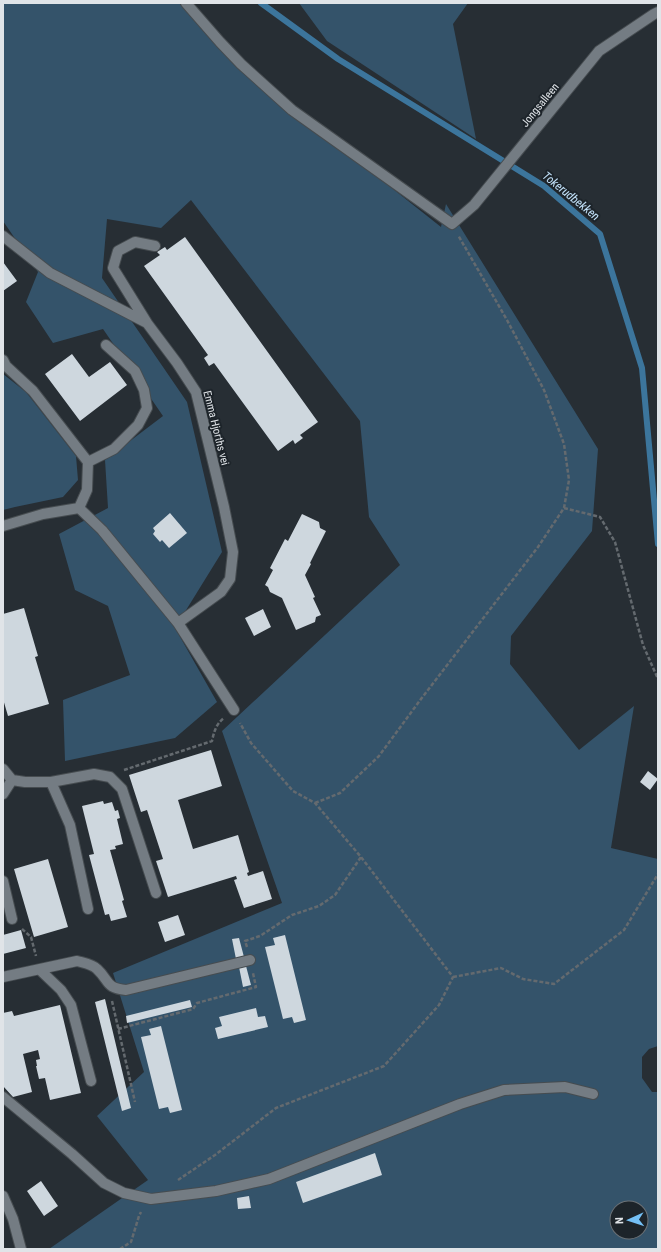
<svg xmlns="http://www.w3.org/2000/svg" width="661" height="1252" font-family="'Roboto Condensed',sans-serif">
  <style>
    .green { fill: #34536a; fill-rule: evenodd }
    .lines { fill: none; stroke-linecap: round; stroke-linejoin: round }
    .stream { stroke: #3c759c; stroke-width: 6 }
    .building { fill: #ced7de }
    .minor-casing { stroke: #464c50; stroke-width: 12 }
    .path { stroke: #646a6f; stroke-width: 2.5; stroke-dasharray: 4 2; stroke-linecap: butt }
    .minor { stroke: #747c83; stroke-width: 10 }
    .labels { text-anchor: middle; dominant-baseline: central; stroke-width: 4; stroke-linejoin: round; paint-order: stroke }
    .street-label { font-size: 11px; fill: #e0e4e8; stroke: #1d242a }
    .water-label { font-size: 12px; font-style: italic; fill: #c2e1f9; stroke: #1d242a }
  </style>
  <rect width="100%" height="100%" fill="#272e34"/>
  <!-- green -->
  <path class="green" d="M3 3H179L233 62 441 227 446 204 598 449 592 531 511 636 510 664 579 750 634 706 611 848 658 859V1046L649 1049 642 1057V1078L652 1092H658V1249H49L148 1180 97 1116 144 1072 113 973 282 903 222 731 400 565 369 517 360 421 191 200 161 228 107 219 102 278 187 402 222 552 175 628 217 702 175 738 65 761 63 700 130 675 108 606 75 590 59 534 108 508 105 460 163 416 103 329 53 343 26 302 38 272 3 221ZM617 1208H641V1232H617Z
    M299 3H468L453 24 476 139 327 41Z
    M3 374 26 392 76 456 78 480 63 497 15 507 3 510Z"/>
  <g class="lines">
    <!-- stream -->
    <path class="stream" d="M261 3 338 59 544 186 600 234 642 368 658 544"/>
  </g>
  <!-- building -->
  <path class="building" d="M185 237 318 422 300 435 303 438 295 444 293 440 278 451 214 363 209 366 204 358 208 355 144 266 160 255 157 252 165 247 167 250Z
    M3 262 17 281 3 291Z
    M72 354 89 377 110 362 127 385 80 421 45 374Z
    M170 513 187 533 169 548 162 540 160 542 153 534 155 531 153 528Z
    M302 514 319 522 320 528 326 531 310 563 311 564 305 575 315 597 313 598 321 615 316 617 315 622 296 630 282 598 270 592 268 587 265 585 273 570 270 568 285 539 288 541Z
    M24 608 38 656 35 657 49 704 8 716 3 699V614Z
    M263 609 271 627 254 636 245 618Z
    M211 750 222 786 178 800 193 849 238 835 249 872 247 873 248 876 263 871 272 899 244 908 234 880 237 879 236 876 168 897 156 861 163 859 147 810 141 812 129 775Z
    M648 771 658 779 650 790 640 782Z
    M103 801 104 804 112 802 115 811 118 810 120 818 117 819 123 844 115 846 116 849 110 850 124 900 122 901 127 917 111 921 109 914 105 915 89 855 94 854 82 806Z
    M48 859 68 927 34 937 14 869Z
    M178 915 185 935 165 942 158 922Z
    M21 930 26 948 3 954V935Z
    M285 935 306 1020 294 1023 292 1017 283 1019 265 947 275 945 273 938Z
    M239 938 244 957 236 959 232 939Z
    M246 966 251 985 243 987 239 967Z
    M105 999 131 1108 122 1111 95 1002Z
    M190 1000 192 1007 127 1023 126 1016Z
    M60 1005 81 1093 50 1100 45 1078 39 1079 36 1066H37L36 1060 40 1059 38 1050 23 1054 32 1092 13 1097 3 1086V1013L12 1011 14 1016Z
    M256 1008 258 1017 265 1016 268 1027 218 1039 215 1028 222 1026 219 1017Z
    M161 1026 182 1110 170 1113 168 1107 159 1109 141 1037 151 1035 149 1029Z
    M375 1153 382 1175 303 1203 296 1182Z
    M41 1181 58 1206 44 1216 27 1191Z
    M249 1196 251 1208 238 1209 237 1198Z"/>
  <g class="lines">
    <!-- minor casing -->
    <g class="minor-casing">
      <path id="minor" d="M186 3 220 42 241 64 292 110 452 224 474 205 599 51 654 14 658 12
        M3 236 50 273 147 323 177 363 196 392 224 507 233 552 230 579 221 592 178 623
        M147 323 113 268 118 251 135 242 155 246
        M3 360 6 366 33 391 88 462 87 490 79 508
        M88 462 114 449 138 425 147 408 144 390 135 371 106 345
        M3 526 43 514 79 508 102 530 178 623 234 710
        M3 769 12 780
        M12 780 25 782H51L94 774 110 777 122 789 156 893
        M51 782 70 825 88 909
        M3 794 12 780
        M3 881 12 919
        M40 970 61 990 71 1005 91 1081
        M3 977 77 961C84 963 92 964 97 969 110 981 105 988 126 990L250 960
        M3 1097 72 1154 104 1183 124 1193 151 1199 216 1191 269 1179 460 1104 504 1090 565 1087 593 1094
        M3 1196 13 1219 21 1249"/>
    </g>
    <!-- path -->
    <path class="path" d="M564 508 600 517 615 542 643 645 658 679
      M124 770 212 741C214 732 216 724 224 718
      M315 803 340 793 379 756 421 699 538 547 564 508 569 480 564 444 544 390 507 320 458 235
      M22 929 31 937 36 956
      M247 947 245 941 260 936 292 915 319 906 335 895 361 857
      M453 977 501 968 523 979 554 984 624 930 658 874
      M112 1001 135 1102
      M118 1029 193 1009 197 1003 256 987 253 973
      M178 1180 215 1155 276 1108 384 1066 439 1005 453 977 361 857 315 803 293 791 251 743 240 723
      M120 1249 131 1242 139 1216 141 1212"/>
    <!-- minor -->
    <use href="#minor" class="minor"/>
  </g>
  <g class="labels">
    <!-- street labels -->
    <g class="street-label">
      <text transform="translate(540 105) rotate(-51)">Jongsalleen</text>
      <text transform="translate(216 428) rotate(76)">Emma Hjorths vei</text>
    </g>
    <!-- water labels -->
    <g class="water-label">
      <text transform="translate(571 196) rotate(39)">Tokerudbekken</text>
    </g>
  </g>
  <!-- border -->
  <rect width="661" height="1252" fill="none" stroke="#e0e4e8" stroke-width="8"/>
  <!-- north arrow -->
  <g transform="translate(629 1220) rotate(267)"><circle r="19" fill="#1d242a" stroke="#6b7176"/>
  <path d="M0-3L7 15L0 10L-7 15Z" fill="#74c0f6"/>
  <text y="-6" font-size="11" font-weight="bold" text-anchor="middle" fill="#e0e4e8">N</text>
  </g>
</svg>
